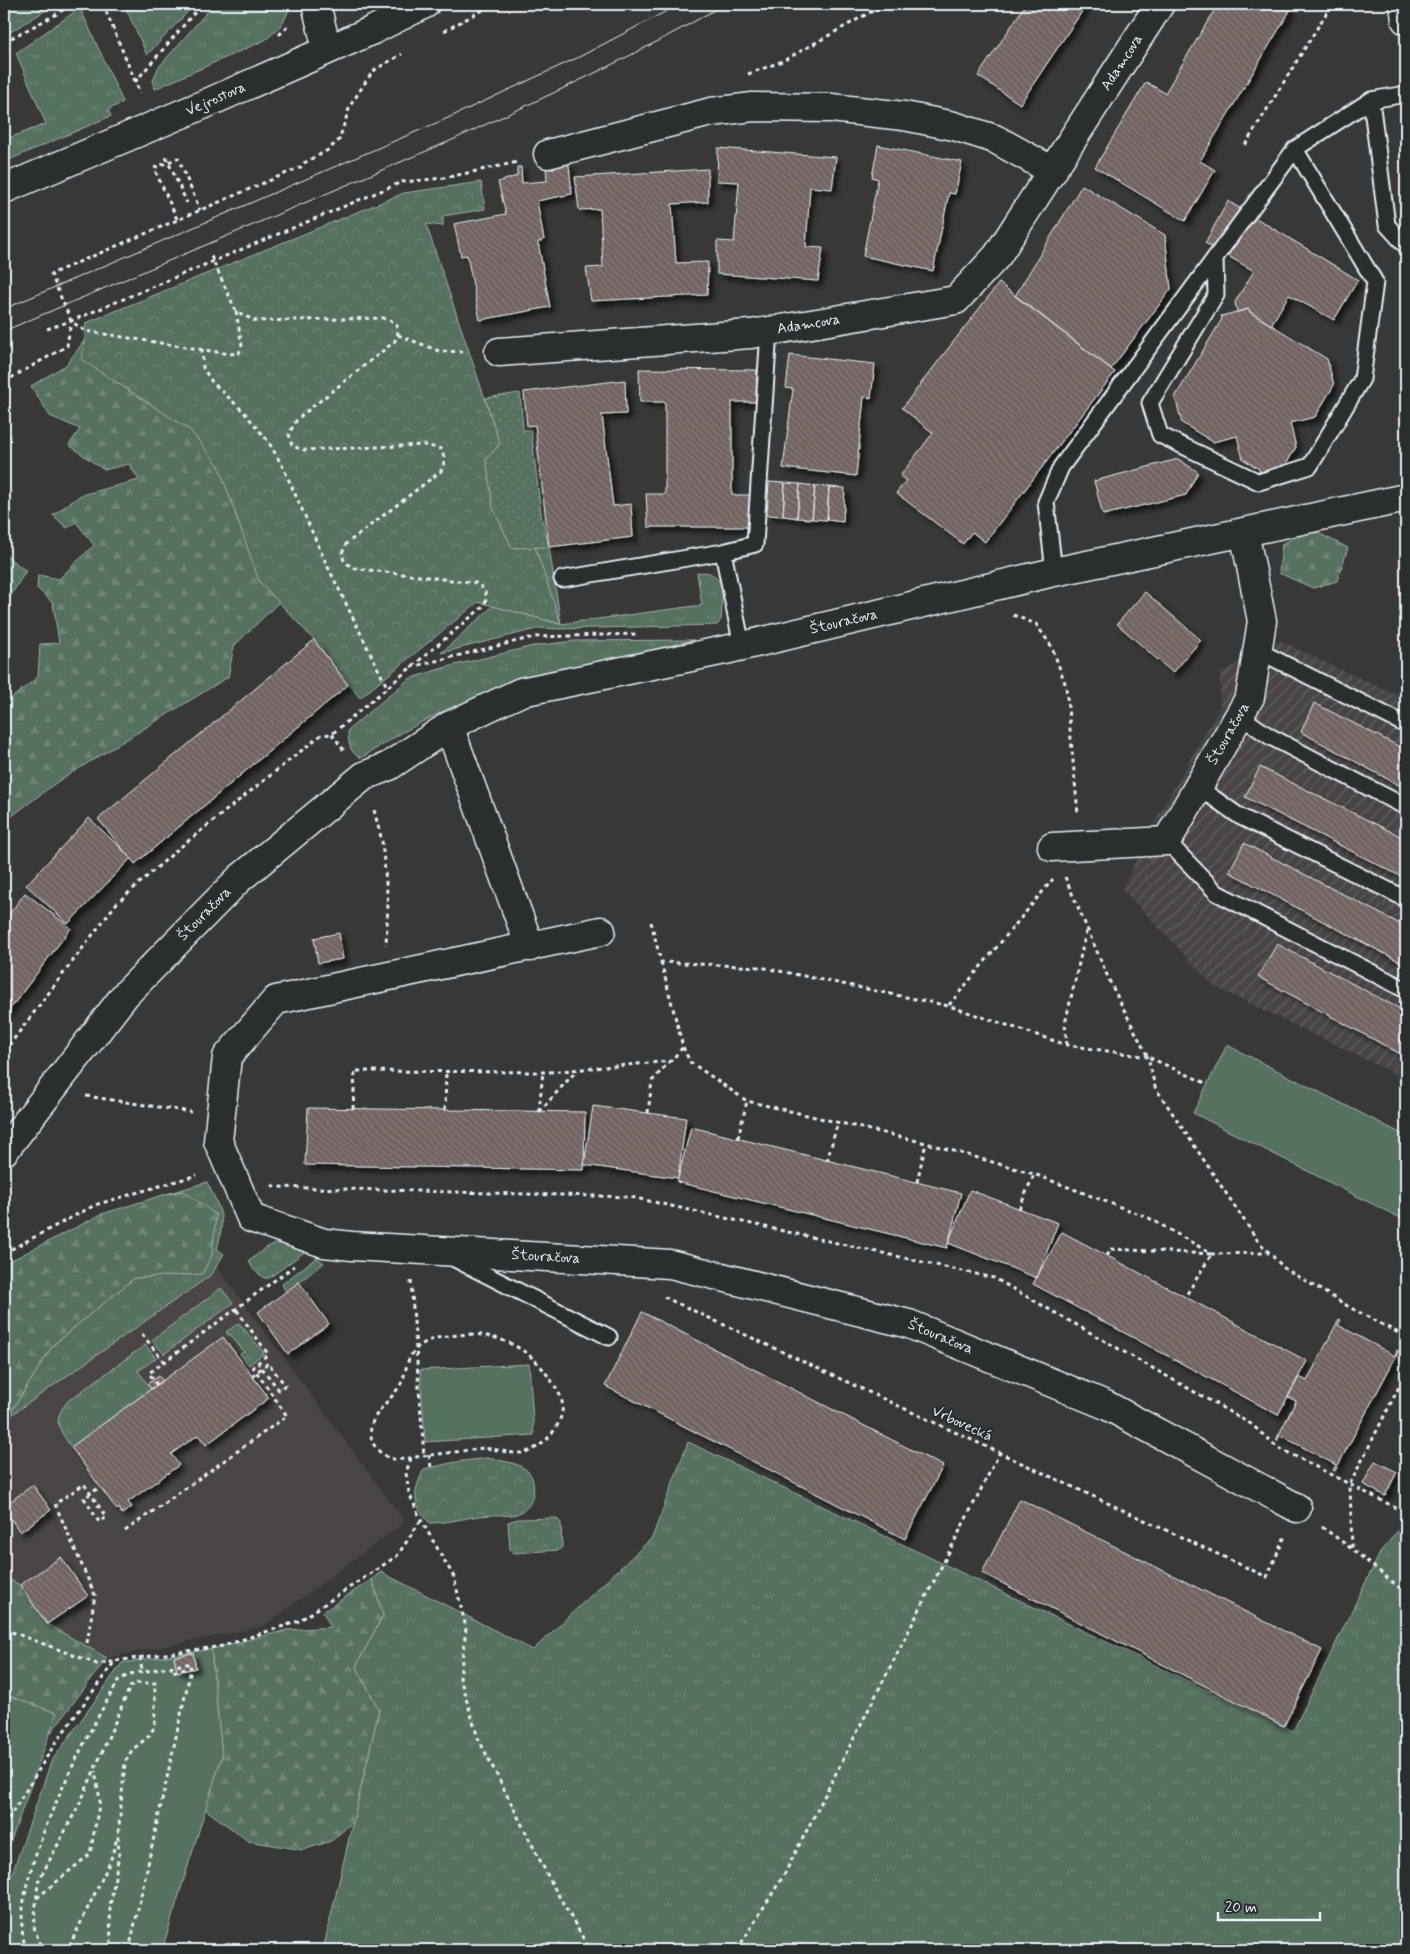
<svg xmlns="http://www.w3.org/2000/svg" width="1410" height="1954" font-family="Mynerve,sans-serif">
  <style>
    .built { fill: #494545 }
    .industrial { fill: url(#industrial-furrows) }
    .grass { fill: url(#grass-tufts); stroke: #9fb1ac }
    .forest { fill: url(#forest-firs); stroke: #9fb1ac }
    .park { fill: url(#park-crowns); stroke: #9fb1ac }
    .garden { fill: url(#garden-dots); stroke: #9fb1ac }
    .pitch { fill: #567160; stroke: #9fb1ac }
    .building { fill: url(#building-back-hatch); stroke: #e8f1f8; filter: url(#shadow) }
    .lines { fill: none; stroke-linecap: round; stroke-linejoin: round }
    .service-casing { stroke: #e8f1f8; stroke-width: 19 }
    .minor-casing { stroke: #e8f1f8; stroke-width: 31 }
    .tertiary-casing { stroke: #e8f1f8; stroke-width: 31 }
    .path { stroke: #e8f1f8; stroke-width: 3; stroke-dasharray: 4 4; stroke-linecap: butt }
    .service { stroke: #2a2d2e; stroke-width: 15 }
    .minor { stroke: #2a2d2e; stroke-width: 28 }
    .tertiary { stroke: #2a2d2e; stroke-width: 28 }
    .tram { stroke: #e8f1f8; stroke-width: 1 }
    .labels { text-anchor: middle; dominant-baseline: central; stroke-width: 4.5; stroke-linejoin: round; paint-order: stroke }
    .street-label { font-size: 15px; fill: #e8f1f8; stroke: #2a2d2e }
  </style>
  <defs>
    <pattern id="industrial-furrows" width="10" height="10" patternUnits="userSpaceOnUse" patternTransform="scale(1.25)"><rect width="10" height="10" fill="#494545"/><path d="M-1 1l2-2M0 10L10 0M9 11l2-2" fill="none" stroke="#636061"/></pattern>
    <pattern id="grass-tufts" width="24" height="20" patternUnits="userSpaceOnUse" patternTransform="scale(1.25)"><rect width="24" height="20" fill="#567160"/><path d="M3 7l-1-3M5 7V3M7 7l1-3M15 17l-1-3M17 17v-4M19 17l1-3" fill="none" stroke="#6e8678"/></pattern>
    <pattern id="forest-firs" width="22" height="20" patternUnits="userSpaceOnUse" patternTransform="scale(1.25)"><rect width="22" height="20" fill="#567160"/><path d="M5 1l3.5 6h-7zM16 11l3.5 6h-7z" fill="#6e8678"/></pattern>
    <pattern id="park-crowns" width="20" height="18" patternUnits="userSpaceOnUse" patternTransform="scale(1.25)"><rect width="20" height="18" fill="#567160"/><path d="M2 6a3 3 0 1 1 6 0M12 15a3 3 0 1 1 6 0" fill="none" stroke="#6e8678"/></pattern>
    <pattern id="garden-dots" width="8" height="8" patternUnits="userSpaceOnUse" patternTransform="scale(1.25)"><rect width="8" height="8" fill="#567160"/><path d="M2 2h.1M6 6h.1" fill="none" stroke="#6e8678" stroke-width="1.8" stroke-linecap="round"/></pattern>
    <pattern id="building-back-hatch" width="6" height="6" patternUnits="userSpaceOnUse" patternTransform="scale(1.25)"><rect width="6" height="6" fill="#726462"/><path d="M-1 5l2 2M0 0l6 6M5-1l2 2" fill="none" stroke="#867b79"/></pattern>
    <filter id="shadow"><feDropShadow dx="4.5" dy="4.5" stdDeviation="2.5" flood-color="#0009"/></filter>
  </defs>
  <rect width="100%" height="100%" fill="#383838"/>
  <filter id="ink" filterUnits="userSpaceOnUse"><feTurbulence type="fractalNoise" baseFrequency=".02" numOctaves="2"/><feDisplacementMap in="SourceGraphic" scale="10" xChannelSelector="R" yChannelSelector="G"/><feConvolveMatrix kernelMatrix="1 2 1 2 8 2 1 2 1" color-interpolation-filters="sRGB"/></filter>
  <g filter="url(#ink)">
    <!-- built -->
    <path class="built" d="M166 1198 405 1522 264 1626 107 1658 4 1622V1269Z"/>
    <!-- industrial -->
    <path class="industrial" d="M1281 641 1339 669 1406 698V1079L1215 987 1122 889 1161 810 1220 707V673Z"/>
    <!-- grass -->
    <path class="grass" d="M4 4H56L4 36Z
      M124 4H195L147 55Z
      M214 4H290C287 21 278 30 265 40L155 89 153 81 158 68Z
      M80 8 123 102 108 110 111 116 4 162V140L46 124 16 53Z
      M535 547H549L561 624 702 605 697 573C710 570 714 575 723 585L721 620 717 625 558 629 540 628 441 653 493 606 560 624Z
      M694 640 537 678 487 693 445 710 403 732 361 758C349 753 348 741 348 730L409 679 443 668 533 646 575 641Z
      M207 1182C221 1211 226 1217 217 1249L224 1254 211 1275 7 1418 53 1345 134 1278 202 1273 184 1191 163 1195Z
      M277 1243 290 1244 307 1250 269 1278H264L253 1269 249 1261 265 1248Z
      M316 1258 324 1263 286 1292 282 1284Z
      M221 1288 233 1303 164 1354 152 1340Z
      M239 1323 264 1353 249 1365 240 1354 244 1352 230 1334 228 1335 226 1332Z
      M145 1345 156 1358 138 1371 151 1389 71 1447C59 1428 51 1421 68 1401Z
      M688 1442 1293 1731 1381 1551 1406 1521V1950H323L379 1710 356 1666 383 1615 372 1579 381 1572 533 1650 652 1538Z"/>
    <!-- forest -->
    <path class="forest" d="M85 340 206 421 239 524 279 602 234 646 228 677 57 782 4 822V704L38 677 40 644 59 643 53 603 37 588 38 575 59 579 94 545 76 522 67 528 53 515 81 495 139 480 129 464 104 470 69 445 80 429 50 416 31 386 66 365Z
      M1310 529 1348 548 1337 581 1313 588 1279 573 1282 544Z
      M184 1191 216 1215 212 1255 202 1274 134 1278 53 1345 4 1423V1264L102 1214 163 1195Z
      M4 1577 20 1585 47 1624 107 1658 4 1795Z
      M372 1579 383 1615 356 1666 379 1710 353 1822 331 1841 303 1850 248 1841 205 1809 222 1756 211 1649 287 1630 331 1627 323 1612Z"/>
    <!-- park -->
    <path class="park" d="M481 182 485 209 443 216V226L426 224 561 624 478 602 360 698 314 640 259 581 219 466 190 430 82 360 86 323 404 193Z
      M487 1458C510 1463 538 1463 533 1494 532 1502 528 1508 521 1512 510 1518 502 1514 491 1515 470 1516 451 1523 430 1523 411 1503 413 1492 424 1469L456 1462Z
      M556 1518 561 1523 562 1547 559 1550 513 1553 510 1549 508 1522 518 1519Z"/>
    <!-- garden -->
    <path class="garden" d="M520 393 523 430H531L541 514 549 547 512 548 493 508 486 459 500 444 485 398Z
      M4 554 26 571 4 606Z"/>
    <!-- pitch -->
    <path class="pitch" d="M1227 1045 1406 1136V1221L1193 1113Z
      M529 1364 534 1435 425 1442 420 1370Z
      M211 1649 222 1756 162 1950H4V1897L51 1762 122 1663Z
      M4 1694 57 1713 4 1860Z"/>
    <!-- building -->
    <path class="building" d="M1026 4H1087L1020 104 978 76Z
      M1218 4H1294L1200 161 1215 170 1185 221 1095 167 1146 82 1165 93Z
      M878 145 962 162 955 194 949 193 933 271 863 256 878 179 872 177Z
      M718 148 836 157 832 189 810 187 806 247 823 248 818 281 717 274V241L734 242 739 182 717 181Z
      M561 164 569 165 572 194 537 201 544 240 538 242 550 307 480 320 467 255 461 256 454 224 506 214 498 182 517 176V167H521L522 183 547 181 546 166Z
      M708 169V202L672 204 676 263 708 262 707 295 591 301 586 268 603 267 600 209 579 210 575 177Z
      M1082 185 1165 235 1171 289 1111 369 1015 296Z
      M1228 201 1358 280 1334 320 1289 295 1271 325 1250 312 1249 309 1237 312 1235 302 1254 271 1205 243Z
      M999 283 1115 372 985 542 972 532 963 544 896 493 906 481 900 476 933 433 902 408Z
      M1249 309 1250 312 1327 359 1334 385 1315 417 1290 423 1296 447 1287 463 1288 466 1260 472 1259 469 1243 459 1237 436 1213 442 1182 423 1175 397 1222 319 1221 316Z
      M790 355 875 364 871 398 864 397 856 476 783 468 793 389 786 388Z
      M639 369 757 370 756 402H732V495H750L749 527H648L646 494H665V402H640Z
      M625 380 626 414 602 415 613 506 631 504 633 537 549 547 535 425 527 426 524 392Z
      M1178 459 1198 472 1186 495 1103 515 1094 481Z
      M769 482 785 483 783 516 767 515Z
      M785 483 800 484 797 518 783 516Z
      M800 484 815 486 812 519 797 518Z
      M815 486 829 487 827 520 812 519Z
      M829 487 845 488 843 522 827 520Z
      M1145 592 1201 640 1173 673 1117 624Z
      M314 640 348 685 135 864 98 819Z
      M1314 703 1406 750V789L1301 732Z
      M1260 767 1406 839V879L1245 797Z
      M89 818 131 858 68 924 26 885Z
      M1244 843 1406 927V965L1229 872Z
      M25 893 71 928 4 1017V921Z
      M339 933 343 959 318 963 314 938Z
      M1277 944 1406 1012V1057L1258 977Z
      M593 1106 686 1118 678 1178 584 1165Z
      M308 1108 585 1112 584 1170 305 1165Z
      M691 1127 961 1193 947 1248 677 1182Z
      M970 1190 1058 1223 1037 1278 948 1243Z
      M1062 1232 1307 1361 1278 1415 1033 1284Z
      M299 1282 329 1324 288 1354 258 1312Z
      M642 1312 943 1466 905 1539 605 1386Z
      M1339 1319 1341 1320 1338 1325 1395 1356 1397 1350 1399 1351 1335 1471 1333 1470 1336 1465 1280 1435 1277 1441 1276 1440 1296 1401 1288 1397 1299 1377 1307 1381Z
      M223 1337 269 1398 206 1445 198 1435 171 1454 179 1465 128 1502 132 1507 122 1514 119 1508 117 1510 71 1447Z
      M159 1376 163 1381 151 1389 147 1384Z
      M1375 1461 1397 1472 1385 1496 1363 1484Z
      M33 1485 51 1510 20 1532 4 1509V1506Z
      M1020 1499 1322 1650 1284 1726 982 1573Z
      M61 1557 88 1596 47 1624 20 1585Z
      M193 1653 196 1668 177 1672 174 1657Z"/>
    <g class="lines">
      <!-- service casing -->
      <g class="service-casing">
        <path id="service" d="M1371 100 1387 225 1406 246
          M1215 259 1216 295 1150 403 1160 435 1259 482 1310 466 1362 379 1375 282 1295 149
          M723 552 755 544 769 331
          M1054 572 1046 502 1061 467 1295 149 1371 100 1406 94
          M562 579 723 552 742 646
          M1257 650 1406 725
          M1240 716 1269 736 1406 807
          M1198 787 1239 816 1406 899
          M1167 841 1217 893 1406 990
          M453 1258 609 1337"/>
      </g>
      <!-- minor casing -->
      <g class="minor-casing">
        <g id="minor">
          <path d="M316 4 327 50"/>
          <path d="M1404 4 1406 20"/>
          <path d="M548 154 711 112 753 107 831 108 904 116 954 126 995 139 1053 171"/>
          <path id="s1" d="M499 352 751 334 956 300 997 256 1160 4"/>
          <path d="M449 726 530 947"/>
          <path id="s2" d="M1052 847 1167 841 1250 697 1262 621 1244 532"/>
          <path id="s3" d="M601 931 276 1000 227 1057 218 1141 251 1218 324 1243 352 1246 670 1264 909 1324 1106 1405 1297 1508"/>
          <path id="s4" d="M4 1151 125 995 239 879 364 776 389 766 449 726 521 692 730 649 1054 572 1406 498"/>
        </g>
      </g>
      <!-- tertiary casing -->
      <g class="tertiary-casing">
        <g id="tertiary">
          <path id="s5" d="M4 189 205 104 373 30 425 4"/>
        </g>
      </g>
      <!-- path -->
      <path class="path" d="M103 4 140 93
        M444 31 494 4
        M279 35 289 25
        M4 42 55 15 72 4
        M748 74 783 61 885 4
        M135 82 202 4
        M1245 145 1332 4
        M166 157 187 203
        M177 219 154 168 178 158 200 210
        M236 311 242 346 239 353 230 354 85 331 71 321 51 274 301 167 304 163 328 150 339 140 350 106 368 78 376 69 402 54
        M47 329 71 321 402 182 444 178 518 162
        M398 335 439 351 467 352
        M202 349 203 368 212 382 243 411 268 441 283 467 326 563 387 687
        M4 382 67 346 71 321
        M1013 615 1036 624 1052 647 1066 686 1078 814
        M411 667 534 637 637 634
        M332 734 345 752
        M374 810 382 841 388 903 386 945
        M1065 877 1110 982 1148 1057 1208 1084
        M651 922 661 962 760 967 949 1006 1067 1045 1148 1057 1155 1087 1258 1241 1284 1268 1351 1308 1406 1337
        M661 962 683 1047 690 1062 747 1101 926 1143 1034 1174 1149 1218 1212 1254 1269 1253
        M949 1005 1053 879
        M1067 1045 1065 1024 1087 928
        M4 1052 116 904 178 849 321 735 332 734 485 605C487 594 486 589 476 583L353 568 344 561 342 553 346 544 441 471 445 460 441 449 425 445 304 450 292 446 289 434 297 419 394 342C402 329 398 321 383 318L255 321 236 311 210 254
        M86 1096 191 1112
        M353 1109 355 1071 549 1072 671 1061 683 1047
        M445 1110 446 1072
        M539 1111 543 1072
        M539 1112 577 1070
        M648 1113 652 1081 670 1061
        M738 1138 747 1101
        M827 1161 838 1122
        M917 1182 926 1143
        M272 1185 276 1187 631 1197 994 1278 1251 1424 1277 1447 1406 1513
        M1019 1209 1034 1174
        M4 1253 95 1205 197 1175
        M1107 1256 1111 1249 1212 1254 1185 1297
        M411 1281 424 1456
        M664 1297 1267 1577 1285 1536
        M142 1334 164 1362
        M470 1334C499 1335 528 1348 545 1372 550 1379 558 1389 561 1398 569 1420 543 1451 521 1453 506 1454 491 1446 476 1449 456 1452 436 1454 416 1457 409 1458 400 1460 393 1459 382 1456 373 1448 371 1436 367 1413 396 1399 403 1379 407 1367 407 1357 417 1348 432 1335 451 1336 470 1334Z
        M1406 1373 1350 1484 1352 1549 1406 1593
        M252 1376 268 1363 285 1385 279 1390 258 1363
        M157 1385 149 1373 294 1266
        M429 1455 431 1467
        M411 1458 406 1473 409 1493 421 1520 454 1577 466 1628 460 1678 478 1738 552 1884 590 1950
        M1322 1527 1352 1549
        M125 1531 287 1416 253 1367 268 1354 236 1309
        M4 1629 97 1664 115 1661
        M87 1643 95 1595 55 1504 84 1484 106 1517 99 1522 84 1498 100 1487
        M140 1657 142 1671
        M4 1826 56 1742 115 1661 223 1646 299 1621 397 1556 421 1520
        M37 1898 90 1854 100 1800 95 1771
        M27 1950C0 1894 88 1732 119 1680L130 1674 192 1663
        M56 1950 48 1949 39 1942 34 1927 38 1882 82 1799 130 1687 135 1683H155V1726L149 1736 132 1750 125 1762 118 1837 119 1854 110 1906 111 1950
        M62 1950 70 1945 110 1862 117 1838
        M129 1950 191 1669V1667L172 1672 171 1667
        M737 1950 785 1873 999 1454"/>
      <!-- service -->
      <use href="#service" class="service"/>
      <!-- minor -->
      <use href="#minor" class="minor"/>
      <!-- tertiary -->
      <use href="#tertiary" class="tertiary"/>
      <!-- tram -->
      <path class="tram" d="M4 309 448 118 579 57 680 4
        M4 331 450 141C543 98 636 56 725 4"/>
    </g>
  </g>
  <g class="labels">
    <!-- street labels -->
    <g class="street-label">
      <text stroke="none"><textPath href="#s1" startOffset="751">Adamcova</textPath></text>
      <text stroke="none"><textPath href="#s5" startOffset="230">Vejrostova</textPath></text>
      <text stroke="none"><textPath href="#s1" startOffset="311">Adamcova</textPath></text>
      <text stroke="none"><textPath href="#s4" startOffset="1031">Štouračova</textPath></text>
      <text stroke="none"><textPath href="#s2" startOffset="239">Štouračova</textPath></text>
      <text stroke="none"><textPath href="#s4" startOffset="311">Štouračova</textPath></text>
      <text stroke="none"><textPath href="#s3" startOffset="875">Štouračova</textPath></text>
      <text stroke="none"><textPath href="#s3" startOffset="1280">Štouračova</textPath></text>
      <text transform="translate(962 1424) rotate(25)">Vrbovecká</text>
    </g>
  </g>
  <!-- margin -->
  <rect width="1410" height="1954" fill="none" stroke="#2a2d2e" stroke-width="20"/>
  <rect x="10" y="10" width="1390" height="1934" fill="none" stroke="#e8f1f8" stroke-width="2" filter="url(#ink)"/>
  <!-- scale -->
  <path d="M1218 1912v8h102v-8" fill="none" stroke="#e8f1f8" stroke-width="2.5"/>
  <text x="1225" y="1912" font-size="15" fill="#e8f1f8" stroke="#2a2d2e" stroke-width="4" paint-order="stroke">20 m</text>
</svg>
